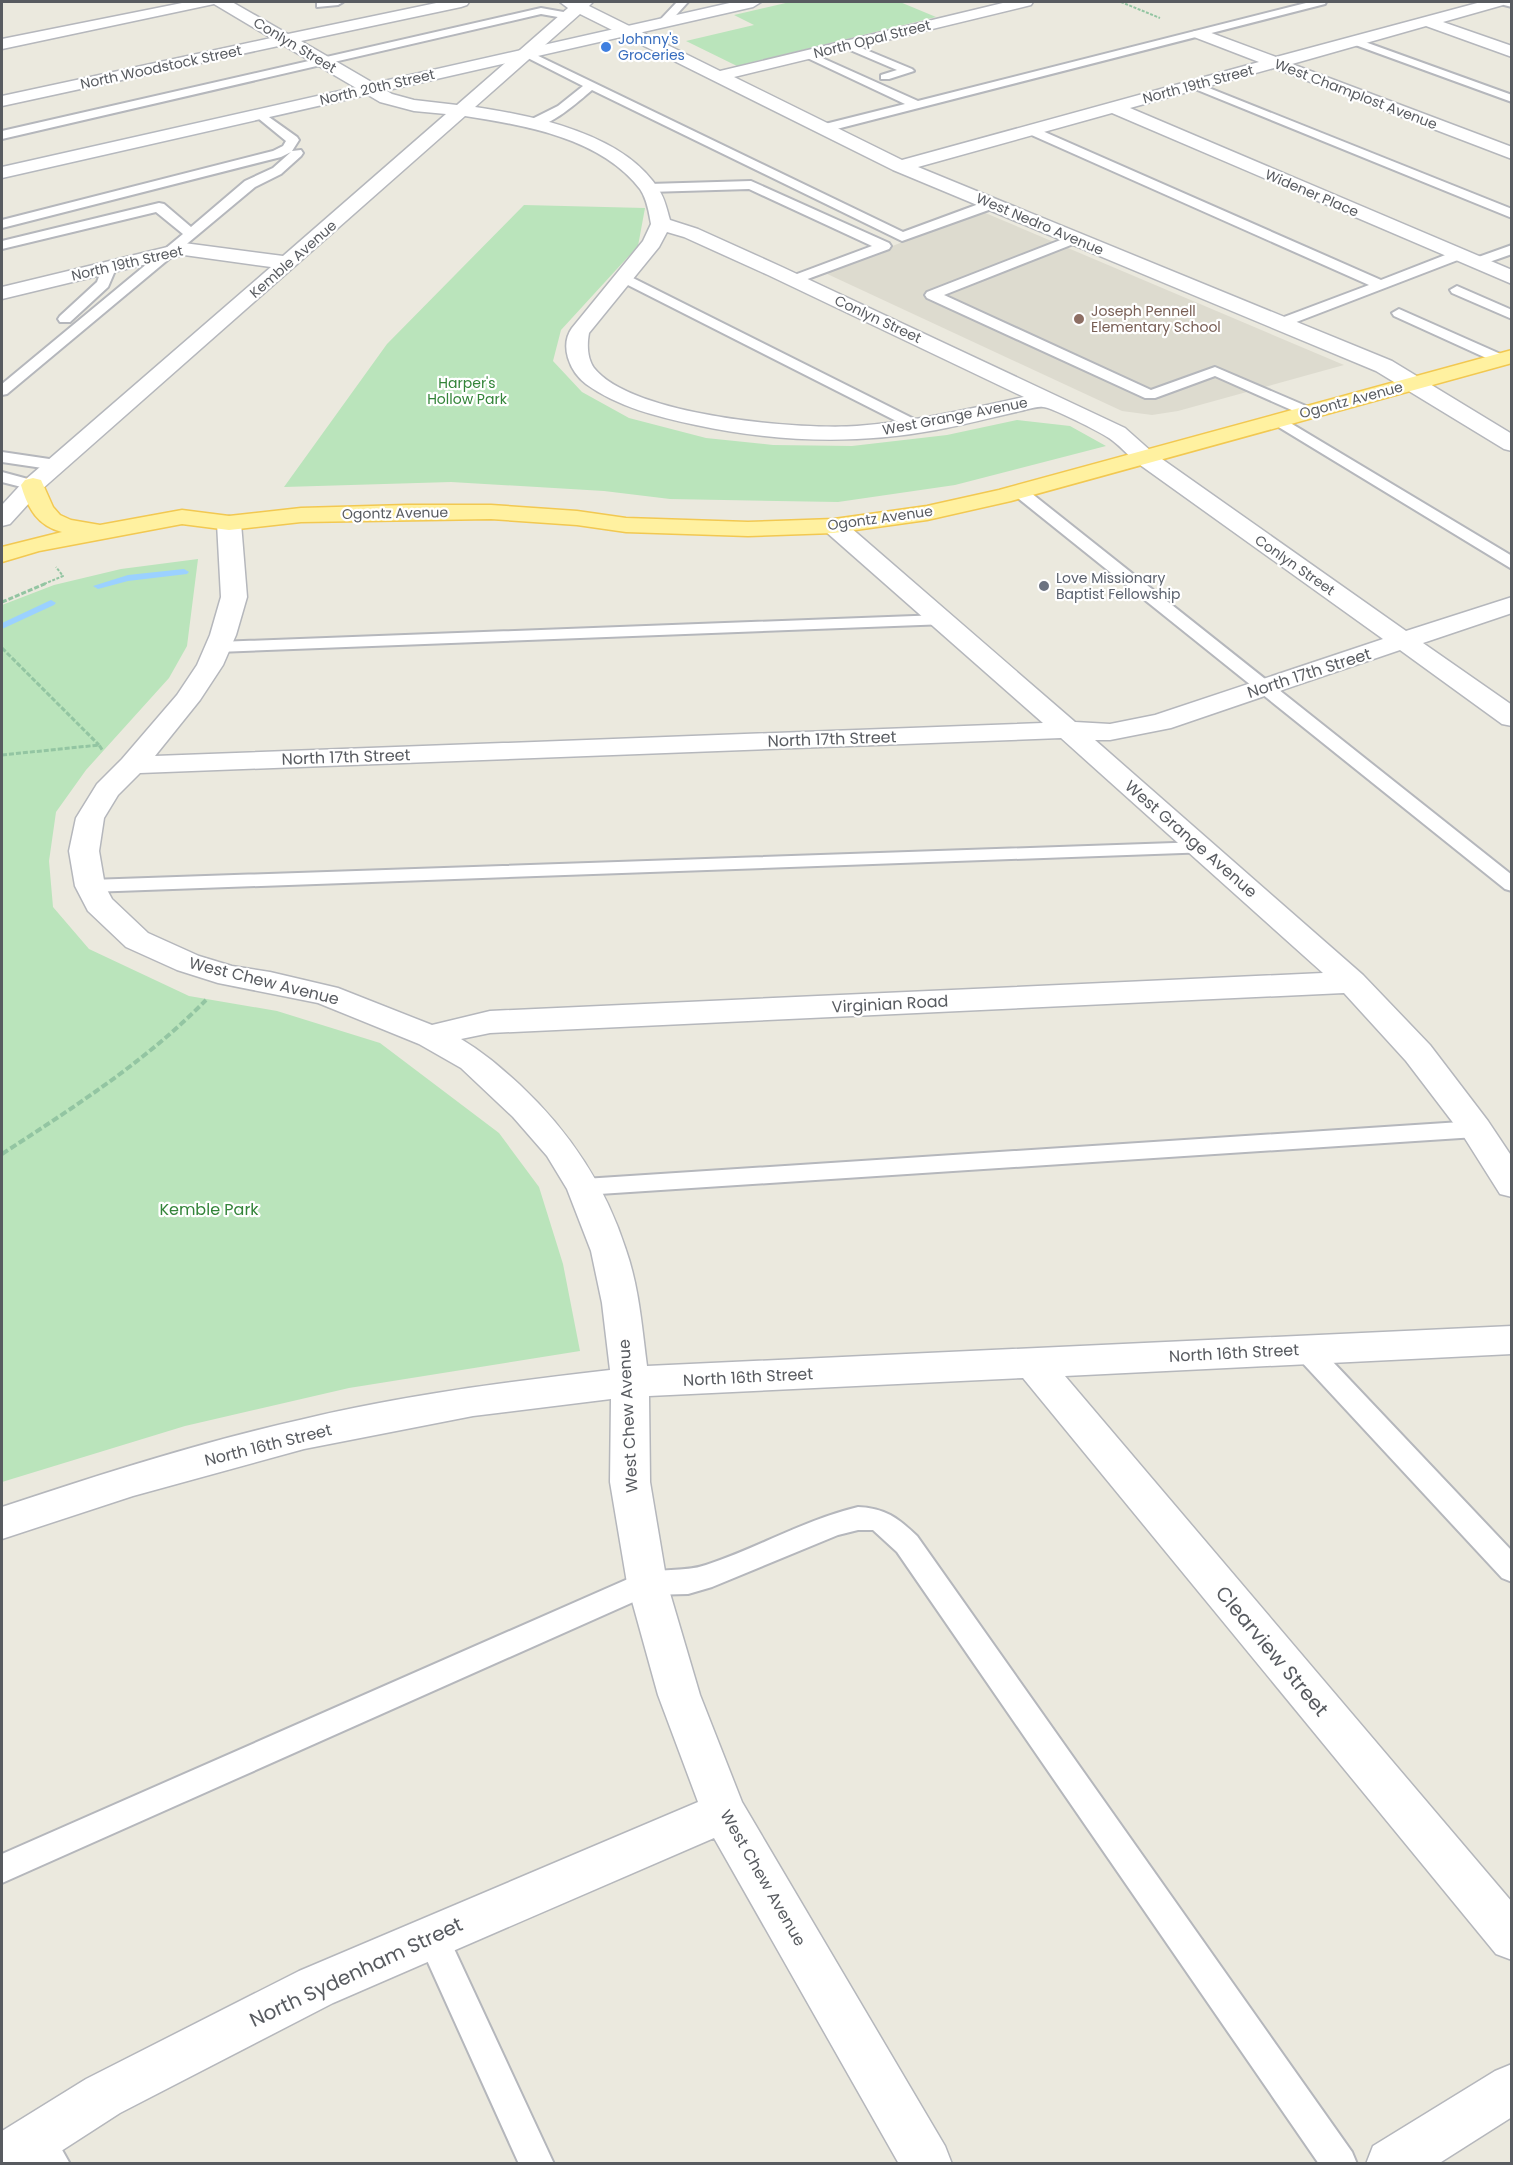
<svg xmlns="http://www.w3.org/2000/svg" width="1513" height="2165" font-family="Poppins,sans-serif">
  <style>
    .education { fill: #dddbcf }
    .green { fill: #bae4bb }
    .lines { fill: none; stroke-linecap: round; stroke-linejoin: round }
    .stream { fill: #9bd1ff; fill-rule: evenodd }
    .lane-casing { stroke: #b5b7bc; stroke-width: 4 }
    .street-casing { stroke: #b5b7bc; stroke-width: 3 }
    .secondary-casing { stroke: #b5b8be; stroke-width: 3 }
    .primary-casing { stroke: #f2c851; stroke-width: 3 }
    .path-far2 { stroke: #93c5a2; stroke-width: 2; stroke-dasharray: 3 1.5; stroke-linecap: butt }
    .path-far1 { stroke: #93c5a2; stroke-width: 3; stroke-dasharray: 5 2; stroke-linecap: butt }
    .path { stroke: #93c5a2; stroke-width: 4; stroke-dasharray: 7 3; stroke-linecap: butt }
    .lane { fill: #fff; fill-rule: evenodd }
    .street { fill: #fff; fill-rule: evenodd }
    .secondary { fill: #fff; fill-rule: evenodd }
    .primary { fill: #fff1a0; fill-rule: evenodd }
    .shop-dot { fill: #3f7fe0; stroke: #fff; stroke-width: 2 }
    .education-dot { fill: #8d6e63; stroke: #fff; stroke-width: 2 }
    .worship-dot { fill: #6b7280; stroke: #fff; stroke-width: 2 }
    .labels { text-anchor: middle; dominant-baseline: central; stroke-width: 4.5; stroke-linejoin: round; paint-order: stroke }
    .far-shop-label { font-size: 14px; fill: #366cbe; stroke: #fff; text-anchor: start }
    .far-street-label { font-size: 14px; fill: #585b60; stroke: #fff }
    .far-education-label { font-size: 14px; fill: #785e54; stroke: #fff; text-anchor: start }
    .far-park-label { font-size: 14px; fill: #338439; stroke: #fff }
    .far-worship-label { font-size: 14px; fill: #5b616d; stroke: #fff; text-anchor: start }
    .street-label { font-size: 16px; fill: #585b60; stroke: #fff }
    .park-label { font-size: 16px; fill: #338439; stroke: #fff }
    .near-street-label { font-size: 20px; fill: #585b60; stroke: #fff }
  </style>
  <rect width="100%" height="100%" fill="#ebe9de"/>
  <!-- education -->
  <path class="education" d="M983 212 1344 365 1178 411 1152 415 1122 411 823 272Z"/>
  <!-- green -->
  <path class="green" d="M790 2H900L936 17 737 66 686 41 754 25 734 15Z
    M524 205 645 208 638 246 561 330 553 361 582 392 629 418 706 438 773 445 852 446 947 435 1017 420 1070 426 1106 446 955 485 838 502 670 499 604 491 451 482 284 487 387 344Z
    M198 559 187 646 169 678 86 770 56 812 49 861 53 907 89 949 189 996 277 1011 380 1043 499 1133 539 1187 563 1264 580 1351 349 1388 185 1426 2 1482V605L54 585 121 569Z"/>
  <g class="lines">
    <!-- stream -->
    <path class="stream" d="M184 569 189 572 187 574 128 581 98 589 93 586 128 575Z
      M51 600 56 603 54 605 2 629V623Z"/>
    <!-- lane casing -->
    <g class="lane-casing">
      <path id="lane" d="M323 2H343L338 5 317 7V3Z
        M677 2H688L668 24H660V20Z
        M1310 2H1326L1325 4 825 132 819 128 821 125 905 104 801 55 807 52 811 53 918 101Z
        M1499 2H1512V7L1500 4Z
        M541 8 569 13 574 16 569 19 541 14 2 139V131Z
        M1354 38 1512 95V102L1350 43V39Z
        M847 42 912 69 914 71 889 79H881V75L897 70 843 47V43Z
        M526 50 903 232 987 201 992 200 998 204 997 207 902 241 592 90C578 102 547 130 528 127V121L558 106 583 86 522 55 520 53Z
        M1194 82 1512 209V218L1190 87 1188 85Z
        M259 110 297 137 299 140 292 151 301 150 303 153 301 156 281 174 255 187 7 394 2 395V384L183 234 156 212 2 249V241L159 203 164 204 191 227 245 181 273 168 291 152 281 157 2 228V220L273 151 283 146 286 141 253 114Z
        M1031 126 1381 280 1453 252 1458 251 1465 255 1463 258 1286 326H1276L1274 323 1276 320 1369 285 1027 133V127Z
        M751 181 889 243 891 246 889 249 794 284 789 283 787 280 789 277 872 246 749 189 649 192 643 188 649 184Z
        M1076 234 1081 235 1083 238 1081 241 944 295 1151 390 1215 367 1313 409 1316 412 1313 415H1303L1215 376 1155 398H1145L927 298 925 295 927 292Z
        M1512 245V254L1475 267 1468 263 1470 260Z
        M110 262 117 266 108 287 70 322H60L58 319 60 316 97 282 103 266Z
        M625 274 922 423 925 426 917 431 912 429 620 281 618 278Z
        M1457 286 1512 310V319L1452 293 1450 290Z
        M1399 309 1505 356 1507 359 1500 363 1495 362 1394 316 1392 313Z
        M1277 415 1512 556V569L1272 423 1269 420 1272 417Z
        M2 452 56 460 64 465 56 470 2 462Z
        M2 472 39 482 41 485 33 490 2 482Z
        M1020 487 1026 489 1512 875V891L1505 889 1014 495 1012 492Z
        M941 615 947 616 950 620 947 624 218 652 212 651 209 647 212 643 218 642Z
        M1203 842 1210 844 1213 848 1210 852 90 892 83 890 80 886 83 882 90 880Z
        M1476 1121 1484 1123 1488 1129 1484 1135 1476 1137 584 1195 576 1193 572 1187 576 1181 584 1179Z
        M1306 1340 1315 1343 1512 1551V1582L1502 1578 1297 1357 1293 1350 1297 1343Z
        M858 1507C885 1508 898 1518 917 1536L1352 2152 1357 2164H1319L897 1552 873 1530H858L838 1535 712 1587 688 1594 649 1595 2 1883V1854L637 1575C659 1567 683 1573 706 1565 758 1548 804 1520 858 1507Z
        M432 1921 443 1925 554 2164H519L416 1936 421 1925Z
        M36 2120 48 2125 70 2164H33L19 2137 24 2125Z"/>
    </g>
    <!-- street casing -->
    <g class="street-casing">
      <path id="street" d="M187 2H232L288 34 441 2H469L467 5 461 7 301 41 392 94 414 100 457 105 568 8 560 2H593L589 6 720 71 1007 2H1033L1031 5 734 77 902 160 1259 62 1194 37 1192 34 1194 31H1206L1276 57 1481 2H1505L1503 5 1443 22 1512 46V57L1426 26 1292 64 1512 147V159L1274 68 1130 108 1512 270V284L1112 113 918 167 1392 361 1512 434V451L1504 449 1376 371 893 170 580 14 475 107C535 116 625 134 659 190 665 199 667 210 670 220L698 229 782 267 1125 428 1152 452 1406 631 1512 597V613L1423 643 1512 705V726L1502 724 1400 650 1171 728 1110 740H1095L1363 975 1430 1045 1488 1121 1512 1157V1197L1500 1194 1464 1137 1406 1061 1344 993 490 1033 461 1039C483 1052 500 1067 519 1084 569 1131 605 1184 626 1250 639 1287 642 1328 647 1366L1512 1326V1354L1065 1376 1512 1902V1960L1496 1954 1023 1378 649 1396 650 1482 667 1583 700 1695 742 1802 945 2146 952 2164H899L714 1838 333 2003 120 2113 41 2164H2V2131L86 2079 299 1971 698 1802 658 1695 627 1583 610 1482 611 1399 473 1416 304 1449 133 1496 2 1539V1507C101 1474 201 1442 304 1419 404 1395 507 1382 610 1370L602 1303 591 1251 567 1189 547 1156 513 1117 461 1068 419 1044 318 1003 218 983 177 970 126 947 88 911 75 886 69 851 76 818 97 784 122 759 177 695 197 665 210 635 221 597 217 523 220 518 229 516 238 518 241 523 247 597 236 635 223 665 200 700 155 756 1043 723 825 531 822 526 825 521 834 519 843 521 1075 722 1110 724 1155 715 1383 639 1136 462C1127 454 1118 444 1109 438 1100 432 1051 407 1043 407 1035 406 1024 411 1016 412 989 418 963 425 936 430 855 445 776 442 696 425 658 417 618 407 586 384 570 372 559 346 572 328L643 241 651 224C649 213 647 199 640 189 601 138 524 125 465 116L41 490 10 524 2 526V505L25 480 271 267 184 255 2 299V287L184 243 283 256 446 114 414 111 380 102 283 45 2 106V96L271 38 214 4 2 49V39ZM667 232 684 237 768 275 1024 397C969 409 914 422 857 426 799 430 632 416 594 368 587 358 587 344 589 333L659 247ZM1061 738 1323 973 490 1011 432 1025 338 988 270 972 232 966 199 956 148 933 112 899 105 886 99 851 104 818 118 795 140 773Z
        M1512 2064V2117L1438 2164H1366L1373 2146 1495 2071Z"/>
    </g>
    <!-- secondary casing -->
    <g class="secondary-casing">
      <path id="secondary" d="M734 2H761L753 7 2 178V167Z"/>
    </g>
    <!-- primary casing -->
    <g class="primary-casing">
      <path id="primary" d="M1512 350V363L1011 501 927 520 834 533 748 536 626 532 577 525 491 519 301 522 229 530 182 524 39 551 2 562V547L62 532C38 526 28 509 21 485L25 480 33 478 41 480 53 507 60 515 71 520 100 525 182 510 229 516 301 508 407 505H491L577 511 626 518 748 522 834 519 927 506 999 490Z"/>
    </g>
    <!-- path-far2 -->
    <path class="path-far2" d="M1121 2 1160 18
      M44 584 63 576 56 567"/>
    <!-- path-far1 -->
    <path class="path-far1" d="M2 602 47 583
      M2 648 99 745
      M2 755 99 745 103 751"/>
    <!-- path -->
    <path class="path" d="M2 1154C74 1107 145 1062 206 1000"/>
    <!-- lane -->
    <use href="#lane" class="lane"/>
    <!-- street -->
    <use href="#street" class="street"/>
    <!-- secondary -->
    <use href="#secondary" class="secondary"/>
    <!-- primary -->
    <use href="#primary" class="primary"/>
  </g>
  <!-- markers -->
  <circle class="shop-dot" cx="606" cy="47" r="6"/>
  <circle class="education-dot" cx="1079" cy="319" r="6"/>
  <circle class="worship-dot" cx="1044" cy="586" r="6"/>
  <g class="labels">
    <!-- far-shop labels -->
    <g class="far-shop-label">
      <text x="618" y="39">Johnny's<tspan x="618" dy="16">Groceries</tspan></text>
    </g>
    <!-- far-street labels -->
    <g class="far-street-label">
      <text transform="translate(872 39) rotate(-14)">North Opal Street</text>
      <text transform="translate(295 45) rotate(31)">Conlyn Street</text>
      <text transform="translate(161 67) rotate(-12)">North Woodstock Street</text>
      <text transform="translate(1198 84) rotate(-15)">North 19th Street</text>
      <text transform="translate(377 87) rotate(-13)">North 20th Street</text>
      <text transform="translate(1356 94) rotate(21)">West Champlost Avenue</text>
      <text transform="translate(1312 193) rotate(23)">Widener Place</text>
      <text transform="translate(1040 224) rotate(23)">West Nedro Avenue</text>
      <text transform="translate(293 259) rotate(-41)">Kemble Avenue</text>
      <text transform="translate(127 263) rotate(-13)">North 19th Street</text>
      <text transform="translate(878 319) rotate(25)">Conlyn Street</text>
      <text transform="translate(1351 400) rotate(-15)">Ogontz Avenue</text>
      <text transform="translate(955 416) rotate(-11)">West Grange Avenue</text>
      <text transform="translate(395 513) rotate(-1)">Ogontz Avenue</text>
      <text transform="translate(880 518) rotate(-8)">Ogontz Avenue</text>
      <text transform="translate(1295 565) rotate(35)">Conlyn Street</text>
    </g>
    <!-- far-education labels -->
    <g class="far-education-label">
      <text x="1091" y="311">Joseph Pennell<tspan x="1091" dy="16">Elementary School</tspan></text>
    </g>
    <!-- far-park labels -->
    <g class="far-park-label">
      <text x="467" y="383">Harper's<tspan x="467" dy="16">Hollow Park</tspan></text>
    </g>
    <!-- far-worship labels -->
    <g class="far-worship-label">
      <text x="1056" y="578">Love Missionary<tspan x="1056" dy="16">Baptist Fellowship</tspan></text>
    </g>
    <!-- street labels -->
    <g class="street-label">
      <text transform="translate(1309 673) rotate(-18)">North 17th Street</text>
      <text transform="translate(832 739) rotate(-2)">North 17th Street</text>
      <text transform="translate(346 757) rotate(-2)">North 17th Street</text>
      <text transform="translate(1191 839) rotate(41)">West Grange Avenue</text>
      <text transform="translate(264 981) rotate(14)">West Chew Avenue</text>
      <text transform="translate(890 1004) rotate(-3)">Virginian Road</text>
      <text transform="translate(1234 1353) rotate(-3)">North 16th Street</text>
      <text transform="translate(748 1377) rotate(-3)">North 16th Street</text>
      <text transform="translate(628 1416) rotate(-93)">West Chew Avenue</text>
      <text transform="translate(268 1445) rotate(-14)">North 16th Street</text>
      <text transform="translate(763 1878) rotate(60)">West Chew Avenue</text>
    </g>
    <!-- park labels -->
    <g class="park-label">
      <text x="209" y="1209">Kemble Park</text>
    </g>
    <!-- near-street labels -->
    <g class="near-street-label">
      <text transform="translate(1272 1651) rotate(50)">Clearview Street</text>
      <text transform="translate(356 1972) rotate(-25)">North Sydenham Street</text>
    </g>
  </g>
  <!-- border -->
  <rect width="1513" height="2165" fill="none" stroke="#585b60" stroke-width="6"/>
</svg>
